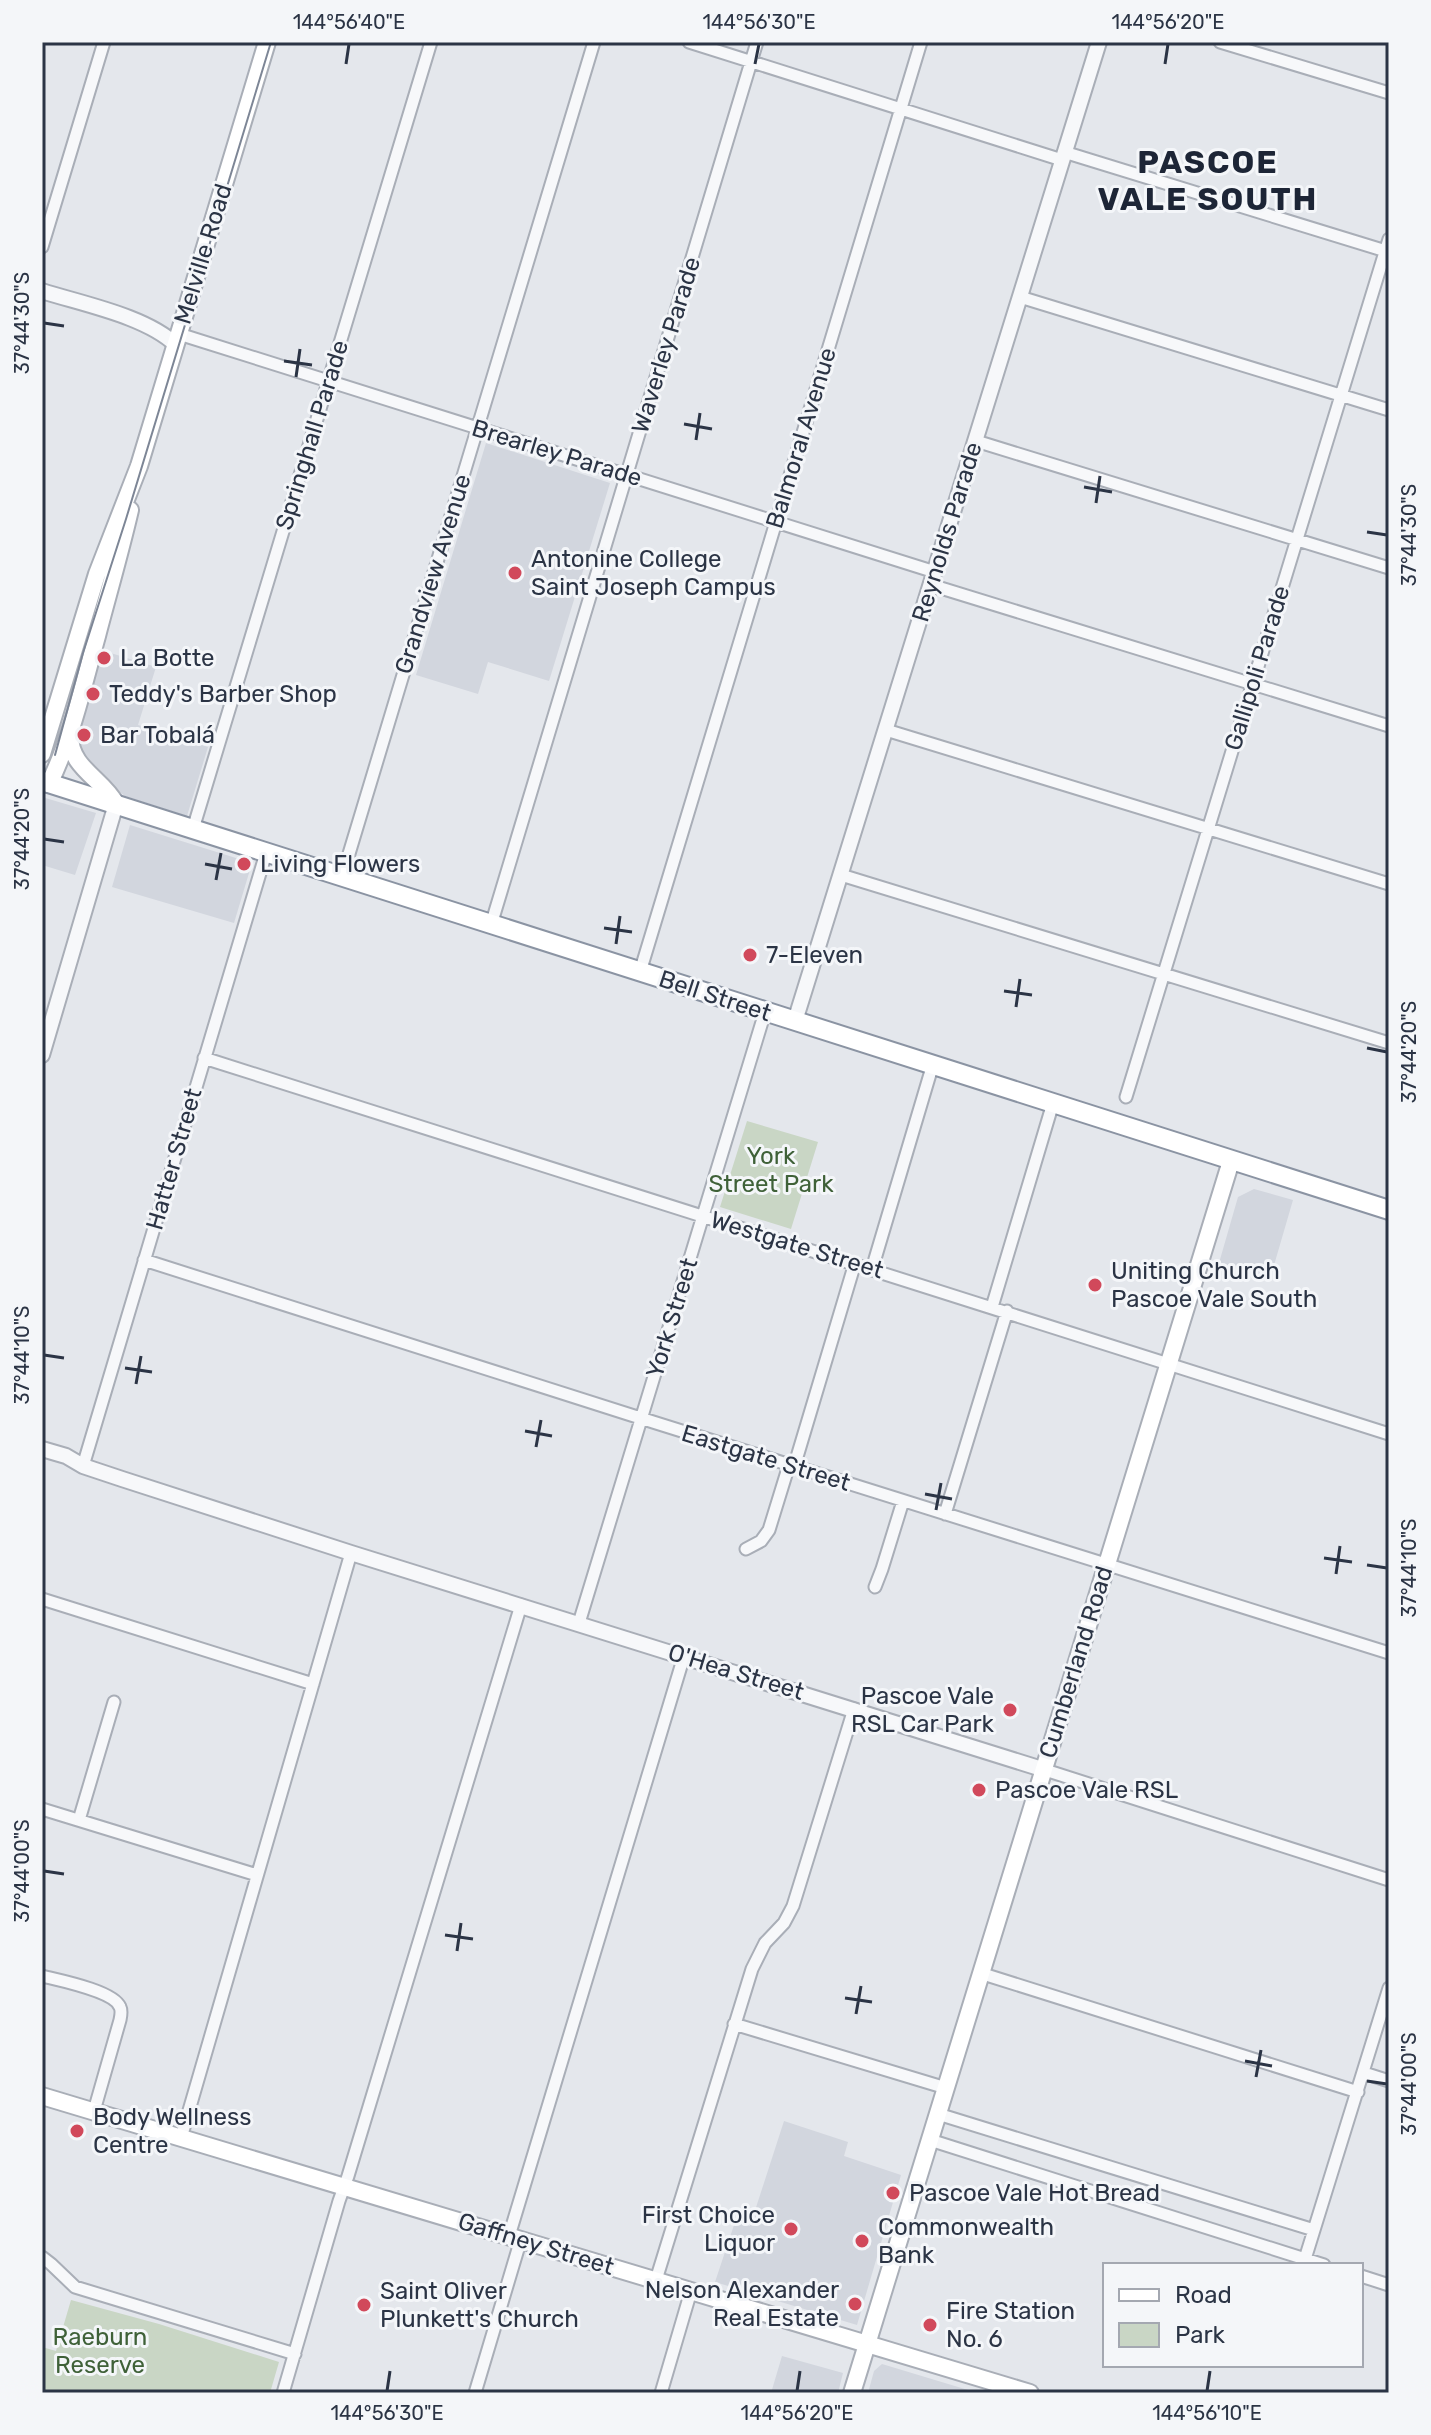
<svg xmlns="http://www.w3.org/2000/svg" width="1431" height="2435" font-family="Rubik,sans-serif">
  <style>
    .built { fill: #d2d6de }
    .green { fill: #c9d6c5 }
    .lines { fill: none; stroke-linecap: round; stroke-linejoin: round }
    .minor-casing { stroke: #a9aeb7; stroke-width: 15 }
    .tertiary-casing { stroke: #a9aeb7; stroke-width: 18 }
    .secondary-casing { stroke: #a9aeb7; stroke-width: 20 }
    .trunk-casing { stroke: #8b94a3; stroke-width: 22 }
    .minor { stroke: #f7f8fa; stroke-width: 11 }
    .tertiary { stroke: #f7f8fa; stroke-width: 14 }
    .secondary { stroke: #fff; stroke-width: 16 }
    .trunk { stroke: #fff; stroke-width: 18 }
    .tram { stroke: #7d8696; stroke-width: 2 }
    .ticks { fill: none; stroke: #2b3445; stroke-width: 3 }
    .poi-dot { fill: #d1495b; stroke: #f4f6f9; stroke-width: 3 }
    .labels { text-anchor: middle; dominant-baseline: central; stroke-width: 6; stroke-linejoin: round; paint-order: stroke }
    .street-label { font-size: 24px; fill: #2b3445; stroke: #f4f6f9 }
    .poi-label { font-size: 24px; fill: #2b3445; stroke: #f4f6f9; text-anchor: start }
    .park-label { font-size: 24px; fill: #3f6138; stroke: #f4f6f9 }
    .district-label { font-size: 32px; font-weight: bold; letter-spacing: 2px; fill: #1d2536; stroke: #f4f6f9 }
    .neatline { fill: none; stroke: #2b3445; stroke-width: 3 }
    .ticks-label { font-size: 20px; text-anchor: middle; fill: #2b3445 }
  </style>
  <rect width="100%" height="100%" fill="#e4e7ec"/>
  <!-- built -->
  <path class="built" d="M486 443 610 483 549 681 488 662 478 694 416 675Z
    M101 650 156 667 138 725 208 747 187 816 125 796 82 762 77 736Z
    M42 797 96 813 75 875 42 865Z
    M130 825 252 863 234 923 112 887Z
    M1254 1189 1293 1200 1270 1279 1219 1263 1238 1197Z
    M784 2121 848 2142 844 2156 901 2175 857 2325 715 2282 735 2222 750 2226Z
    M782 2356 843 2373 838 2393H771Z
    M882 2364 978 2393H868L874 2371Z"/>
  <!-- green -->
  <path class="green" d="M747 1121 818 1142 791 1229 720 1207Z
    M71 2300 159 2324 279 2362 270 2393H42V2347L56 2351Z"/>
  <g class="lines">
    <!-- minor casing -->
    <g class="minor-casing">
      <path id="minor" d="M689 42 1062 160
        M1220 42 1389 93
        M1064 152 1389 252
        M42 247 104 42
        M1020 297 1389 410
        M179 334 935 572
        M976 441 1389 568
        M931 585 1389 726
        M886 730 1389 884
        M193 829 431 42
        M841 875 1389 1043
        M342 877 594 42
        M491 925 757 42
        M640 972 921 42
        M204 1058 1389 1434
        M1126 1097 1389 239
        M144 1260 653 1422 1389 1653
        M872 1269 933 1064
        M992 1307 1053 1103
        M83 1466 266 853
        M794 1467 855 1263
        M945 1514 1007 1311
        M746 1549 761 1541 769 1530 789 1465
        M875 1587 882 1569 903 1501
        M42 1599 313 1684
        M579 1623 765 1012
        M1042 1769 1389 1880
        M42 1809 257 1875
        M79 1820 114 1702
        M980 1973 1358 2092
        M42 1976C58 1980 114 1991 120 2007 122 2011 121 2015 120 2020L94 2111
        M734 2024 946 2088
        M1364 2073 1389 2081
        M938 2114 1314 2230
        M181 2138 351 1553
        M930 2140 1324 2265
        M509 2236 684 1656
        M42 2257 51 2264 75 2287 295 2354
        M1305 2259 1389 1988
        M1361 2276 1389 2285
        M656 2280 752 1969 765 1943 784 1923 793 1906 854 1709
        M283 2393 339 2201 348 2176 521 1605
        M475 2393 521 2239
        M661 2393 691 2291"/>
    </g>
    <!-- tertiary casing -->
    <g class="tertiary-casing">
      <path id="tertiary" d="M42 291C82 304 146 316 176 345
        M795 1021 1099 42
        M42 1055 116 804
        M42 1449 66 1456 83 1466 122 1479 351 1553 1042 1769"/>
    </g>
    <!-- secondary casing -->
    <g class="secondary-casing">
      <path id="secondary" d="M70 736C70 768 103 779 116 804
        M42 754 97 574 139 466 267 42
        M49 784C72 737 83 686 97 636 108 594 120 553 130 510
        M42 2096 1030 2393
        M852 2393 1231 1161"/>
    </g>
    <!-- trunk casing -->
    <g class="trunk-casing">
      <path id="trunk" d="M42 781 1389 1210"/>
    </g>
    <!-- minor -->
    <use href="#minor" class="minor"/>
    <!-- tertiary -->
    <use href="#tertiary" class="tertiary"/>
    <!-- secondary -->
    <use href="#secondary" class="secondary"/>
    <!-- trunk -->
    <use href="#trunk" class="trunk"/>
    <!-- tram -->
    <path class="tram" d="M55 755 83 653 126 519 271 42"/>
  </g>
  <!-- ticks -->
  <path class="ticks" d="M346 64 349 44M755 64 759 44M1165 64 1168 44M44 323 64 326M284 361 312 365M296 377 300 349M684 424 712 429M696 440 700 413M1084 487 1112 492M1096 503 1100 476M1367 532 1387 535M44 839 64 842M205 864 232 869M216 880 221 853M604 928 632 932M616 944 620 916M1004 991 1032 995M1016 1007 1020 979M1367 1048 1387 1052M44 1355 64 1358M125 1368 152 1372M136 1384 141 1356M525 1431 552 1436M536 1447 541 1420M925 1494 952 1499M936 1510 941 1483M1324 1558 1352 1562M1367 1565 1387 1568M1336 1574 1340 1546M44 1871 64 1874M445 1935 473 1939M457 1951 461 1923M845 1998 872 2002M856 2014 861 1986M1245 2061 1272 2066M1256 2077 1261 2050M1367 2081 1387 2084M387 2391 390 2371M797 2391 800 2371M1207 2391 1210 2371"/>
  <!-- markers -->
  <g class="poi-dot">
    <circle cx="515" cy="573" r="8"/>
    <circle cx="104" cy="658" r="8"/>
    <circle cx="93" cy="694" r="8"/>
    <circle cx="84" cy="735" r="8"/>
    <circle cx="244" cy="864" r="8"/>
    <circle cx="750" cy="955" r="8"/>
    <circle cx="1095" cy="1285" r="8"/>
    <circle cx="1010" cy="1710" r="8"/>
    <circle cx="979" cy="1790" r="8"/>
    <circle cx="77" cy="2131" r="8"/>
    <circle cx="893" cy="2193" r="8"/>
    <circle cx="791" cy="2229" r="8"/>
    <circle cx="862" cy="2241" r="8"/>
    <circle cx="855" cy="2304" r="8"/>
    <circle cx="364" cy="2305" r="8"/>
    <circle cx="930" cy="2325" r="8"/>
  </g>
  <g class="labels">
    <!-- street labels -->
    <g class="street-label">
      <text transform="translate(203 254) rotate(-73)">Melville Road</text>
      <text transform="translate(666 345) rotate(-73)">Waverley Parade</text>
      <text transform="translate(312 435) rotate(-73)">Springhall Parade</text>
      <text transform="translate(801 438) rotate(-73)">Balmoral Avenue</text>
      <text transform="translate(557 453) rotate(17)">Brearley Parade</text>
      <text transform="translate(947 532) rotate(-73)">Reynolds Parade</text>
      <text transform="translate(433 574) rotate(-73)">Grandview Avenue</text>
      <text transform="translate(1257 668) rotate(-73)">Gallipoli Parade</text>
      <text transform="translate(715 996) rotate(18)">Bell Street</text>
      <text transform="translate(174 1159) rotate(-74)">Hatter Street</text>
      <text transform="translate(797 1245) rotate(17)">Westgate Street</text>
      <text transform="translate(672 1318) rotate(-73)">York Street</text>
      <text transform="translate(766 1458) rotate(17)">Eastgate Street</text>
      <text transform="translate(1076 1662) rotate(-73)">Cumberland Road</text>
      <text transform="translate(736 1672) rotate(17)">O'Hea Street</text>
      <text transform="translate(536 2244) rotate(17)">Gaffney Street</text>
    </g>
    <!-- poi labels -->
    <g class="poi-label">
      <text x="531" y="559">Antonine College<tspan x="531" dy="28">Saint Joseph Campus</tspan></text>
      <text x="120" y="658">La Botte</text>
      <text x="109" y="694">Teddy's Barber Shop</text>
      <text x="100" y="735">Bar Tobalá</text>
      <text x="260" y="864">Living Flowers</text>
      <text x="766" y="955">7-Eleven</text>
      <text x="1111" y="1271">Uniting Church<tspan x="1111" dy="28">Pascoe Vale South</tspan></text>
      <text x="994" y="1696" text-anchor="end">Pascoe Vale<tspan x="994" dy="28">RSL Car Park</tspan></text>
      <text x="995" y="1790">Pascoe Vale RSL</text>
      <text x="93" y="2117">Body Wellness<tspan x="93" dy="28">Centre</tspan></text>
      <text x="909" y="2193">Pascoe Vale Hot Bread</text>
      <text x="775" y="2215" text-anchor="end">First Choice<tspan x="775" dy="28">Liquor</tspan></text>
      <text x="878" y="2227">Commonwealth<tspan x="878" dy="28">Bank</tspan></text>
      <text x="839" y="2290" text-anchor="end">Nelson Alexander<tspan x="839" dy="28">Real Estate</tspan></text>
      <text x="380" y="2291">Saint Oliver<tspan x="380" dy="28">Plunkett's Church</tspan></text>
      <text x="946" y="2311">Fire Station<tspan x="946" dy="28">No. 6</tspan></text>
    </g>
    <!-- park labels -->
    <g class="park-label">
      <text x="771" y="1156">York<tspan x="771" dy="28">Street Park</tspan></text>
      <text x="100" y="2337">Raeburn<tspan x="100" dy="28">Reserve</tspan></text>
    </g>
    <!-- district labels -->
    <g class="district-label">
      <text x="1208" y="162">PASCOE<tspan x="1208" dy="37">VALE SOUTH</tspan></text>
    </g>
  </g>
  <!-- border -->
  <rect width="1431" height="2435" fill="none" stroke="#f4f6f9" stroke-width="88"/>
  <!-- legend -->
  <rect x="1103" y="2263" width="260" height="104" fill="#f4f6f9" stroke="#a4a8b1" stroke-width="2"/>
  <rect x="1119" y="2289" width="40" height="12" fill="#ffffff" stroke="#a4a8b1" stroke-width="2"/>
  <text x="1175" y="2303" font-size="24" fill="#2b3445">Road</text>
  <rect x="1119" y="2323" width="40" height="24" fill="#c9d6c5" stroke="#a4a8b1" stroke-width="2"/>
  <text x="1175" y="2343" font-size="24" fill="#2b3445">Park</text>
  <rect x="44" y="44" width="1343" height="2347" class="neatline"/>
  <g class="ticks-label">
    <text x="349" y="29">144°56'40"E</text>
    <text x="759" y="29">144°56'30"E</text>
    <text x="1168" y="29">144°56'20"E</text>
    <text transform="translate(22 323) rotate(-90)" y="7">37°44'30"S</text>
    <text transform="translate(1409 535) rotate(-90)" y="7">37°44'30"S</text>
    <text transform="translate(22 839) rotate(-90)" y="7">37°44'20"S</text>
    <text transform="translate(1409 1052) rotate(-90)" y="7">37°44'20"S</text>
    <text transform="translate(22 1355) rotate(-90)" y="7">37°44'10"S</text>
    <text transform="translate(1409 1568) rotate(-90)" y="7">37°44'10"S</text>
    <text transform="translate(22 1871) rotate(-90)" y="7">37°44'00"S</text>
    <text transform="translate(1409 2084) rotate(-90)" y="7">37°44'00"S</text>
    <text x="387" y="2420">144°56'30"E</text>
    <text x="797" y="2420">144°56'20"E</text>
    <text x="1207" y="2420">144°56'10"E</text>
  </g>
</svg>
